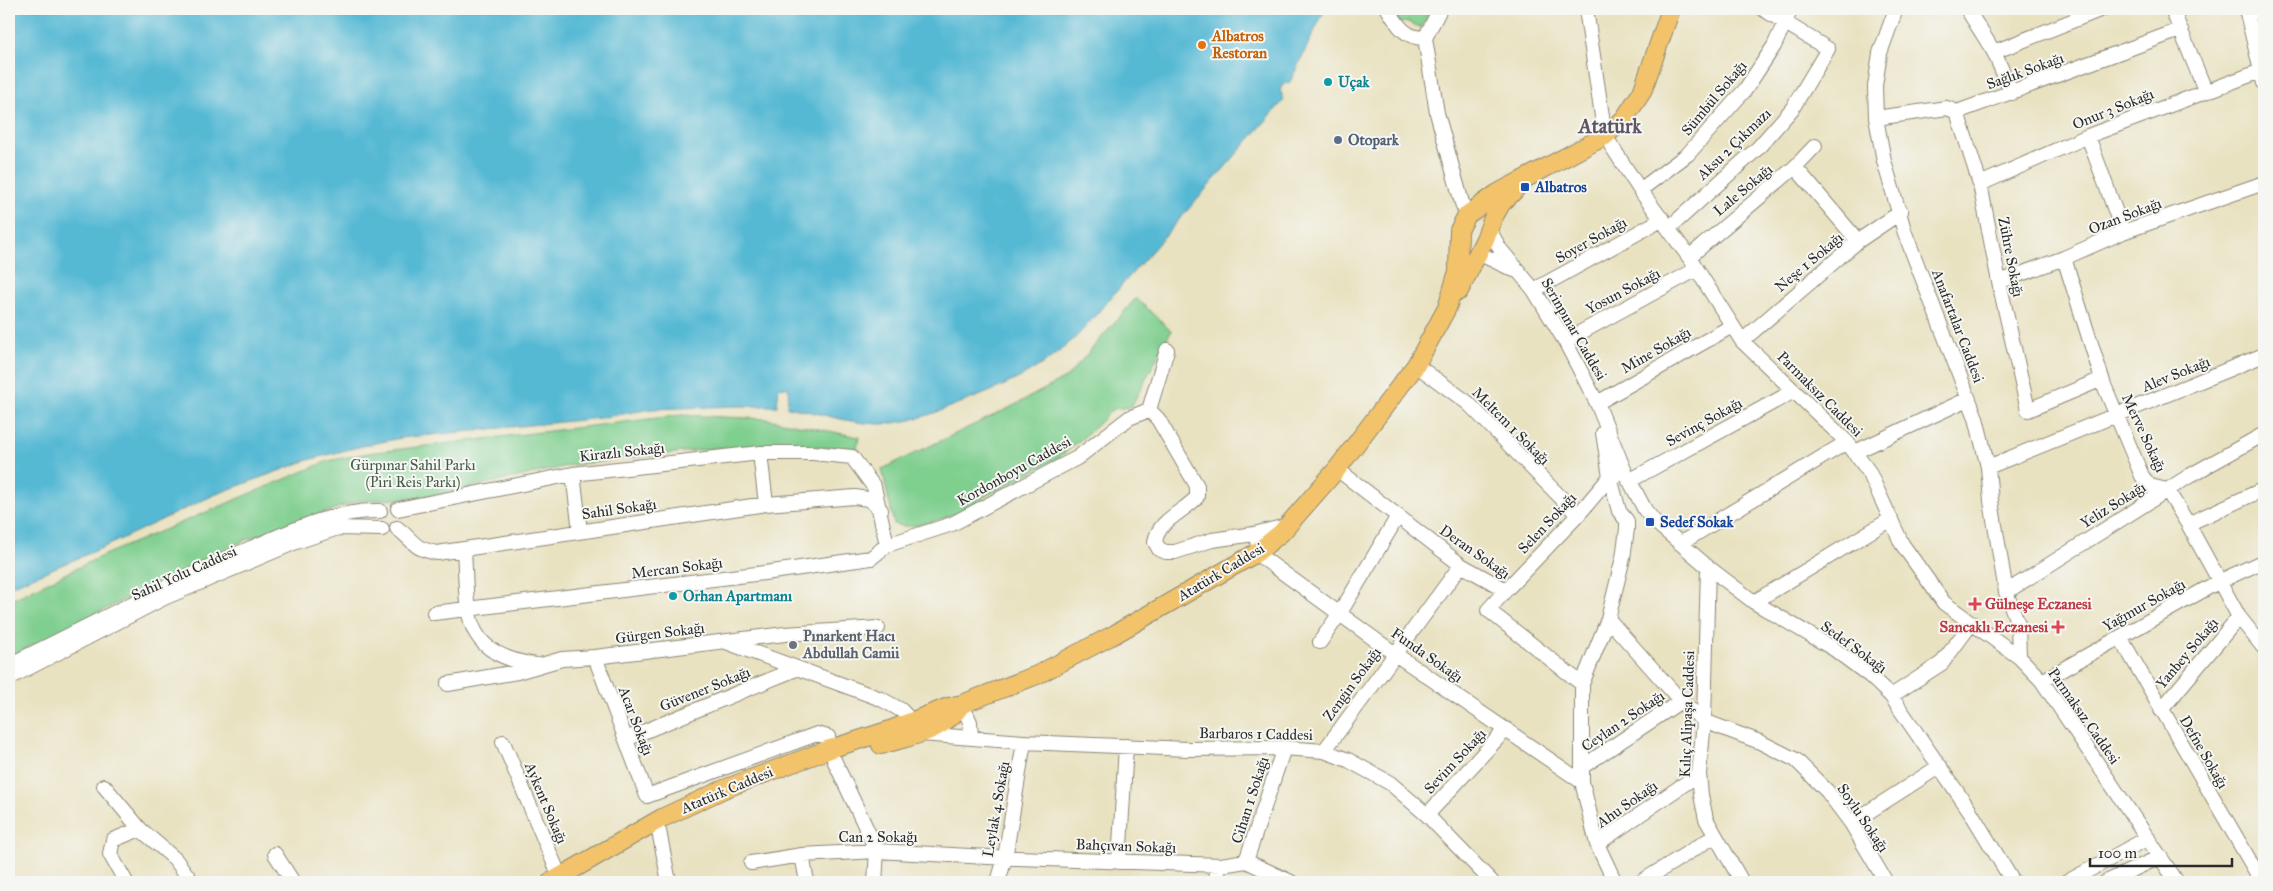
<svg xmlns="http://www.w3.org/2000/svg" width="2273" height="891" font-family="'IM FELL Great Primer',serif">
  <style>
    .green { fill: #7fcf8f; stroke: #557d5d }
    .water { fill: #56b9d4; stroke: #407280 }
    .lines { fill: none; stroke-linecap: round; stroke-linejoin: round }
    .minor-casing { stroke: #8a8676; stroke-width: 16 }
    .major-casing { stroke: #8a8676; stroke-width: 20 }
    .minor { stroke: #fff; stroke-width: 14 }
    .major { stroke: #f2c36a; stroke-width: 18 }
    .food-dot { fill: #e8710a; stroke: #f6f6f2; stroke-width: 2 }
    .culture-dot { fill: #0f9aa8; stroke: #f6f6f2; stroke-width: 2 }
    .service-dot { fill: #5c6f8a; stroke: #f6f6f2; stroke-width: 2 }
    .transit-dot { fill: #1a4fb4; stroke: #f6f6f2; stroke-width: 2 }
    .health-dot { fill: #e0444e; stroke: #f6f6f2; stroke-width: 2 }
    .worship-dot { fill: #6b7280; stroke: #f6f6f2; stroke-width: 2 }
    .labels { text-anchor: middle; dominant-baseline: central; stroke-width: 4; stroke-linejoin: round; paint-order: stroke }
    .food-label { font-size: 15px; font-weight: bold; fill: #c56008; stroke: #f6f6f2; text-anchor: start }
    .street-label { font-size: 15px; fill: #2b2b2b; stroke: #f6f6f2 }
    .culture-label { font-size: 15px; font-weight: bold; fill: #0d838f; stroke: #f6f6f2; text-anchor: start }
    .service-label { font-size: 15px; font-weight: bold; fill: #4e5e75; stroke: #f6f6f2; text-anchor: start }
    .transit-label { font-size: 15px; font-weight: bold; fill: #164399; stroke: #f6f6f2; text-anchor: start }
    .park-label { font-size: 15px; fill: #445c49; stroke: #f6f6f2 }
    .health-label { font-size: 15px; font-weight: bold; fill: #be3a42; stroke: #f6f6f2; text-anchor: start }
    .worship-label { font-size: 15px; font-weight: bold; fill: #5b616d; stroke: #f6f6f2; text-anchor: start }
    .district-label { font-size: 20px; font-weight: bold; fill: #5d5565; stroke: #f6f6f2 }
  </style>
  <rect width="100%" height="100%" fill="#f6f6f2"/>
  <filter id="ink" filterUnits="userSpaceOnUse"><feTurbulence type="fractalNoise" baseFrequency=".02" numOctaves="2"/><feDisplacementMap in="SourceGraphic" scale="10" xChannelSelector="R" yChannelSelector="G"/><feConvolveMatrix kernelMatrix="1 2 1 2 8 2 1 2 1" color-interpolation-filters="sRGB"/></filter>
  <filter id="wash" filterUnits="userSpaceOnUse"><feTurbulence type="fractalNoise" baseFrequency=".0096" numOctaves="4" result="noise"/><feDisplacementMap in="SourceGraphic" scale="20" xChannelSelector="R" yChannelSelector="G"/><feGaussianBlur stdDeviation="1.12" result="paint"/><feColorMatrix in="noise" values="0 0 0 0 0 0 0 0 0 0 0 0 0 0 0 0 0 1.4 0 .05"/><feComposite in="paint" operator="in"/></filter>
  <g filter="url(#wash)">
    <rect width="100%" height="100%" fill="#e9e2c1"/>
    <!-- green -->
    <path class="green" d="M1387 9H1431L1421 28 1409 22 1397 23Z
      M1136 298 1171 331 1131 407 1113 409 1090 432 1058 458 976 501V505C954 514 917 532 894 524L882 469 1011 407 1067 377Z
      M682 415 767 419 859 437 857 449 774 445 718 448 572 465 422 498 358 501 243 541 9 657V601L104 555 328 461 368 453Z"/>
    <!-- water -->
    <path class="water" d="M9 9H1325L1290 82 1284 84 1280 90 1284 100 1079 334C1039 372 1008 385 958 404 933 414 908 423 881 424 849 424 818 412 787 407L789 388 779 387 777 406H737L651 409 600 418 401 438 366 445 308 460 214 495 102 548 9 587Z"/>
  </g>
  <g filter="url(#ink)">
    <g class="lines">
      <!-- minor casing -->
      <g class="minor-casing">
        <path id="minor" d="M1388 9C1397 24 1405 39 1425 38
          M1586 9 1605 136 1640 190 1689 257 1742 341 1847 442 1869 472 1902 544 1944 603 2019 657 2042 681 2177 882
          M1896 9 1880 53 1875 86 1876 118 1884 161 1905 233 1976 418 1988 467 1991 501 2006 592 2018 624 2019 657
          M1967 9 1994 52 2012 93
          M2172 9 2205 90
          M2246 9 2264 83
          M2248 15 2264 9
          M1425 38 1437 113 1462 203 1467 215
          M1425 38 1440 9
          M1994 52 2102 9
          M1957 112 1980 184 1999 282 2028 410 2102 379
          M1876 118 1947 108 1957 112 2180 30
          M2088 136 2123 232
          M1795 167 1858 241
          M1980 184 2088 136 2261 71
          M1640 190 1688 154 1745 90 1774 46 1791 9
          M1669 228 1758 148 1792 109 1828 49 1763 9
          M1489 229 1500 249 1534 290 1565 341 1597 403 1625 472 1645 510 1654 521 1708 567 1754 602 1834 649 1870 676 1891 696 1970 811 2013 882
          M1478 253 1514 270
          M1689 257 1795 167 1815 146
          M2064 258 2104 385 2142 476 2150 486 2167 490 2188 524 2239 617 2264 648
          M1999 282 2064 258 2123 232 2264 183
          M1534 290 1663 219
          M1565 341 1697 269
          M1742 341 1858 241 1901 212
          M1416 365 1468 403 1578 515
          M1597 403 1732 326
          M1149 410 1158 419 1197 486V497C1184 512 1158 520 1155 542L1159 549 1166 552H1175L1212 540 1254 534 1286 526
          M1149 410 1167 350
          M1603 433 1610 477 1619 511 1627 521V529L1623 558 1608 619 1582 684V782L1597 844 1615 882
          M1855 452 1968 399
          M760 453 766 504
          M1988 467 2264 355
          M1337 469 1461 565 1506 590 1488 610 1582 684
          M573 474 580 531
          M1629 481 1794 391
          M398 509 573 474 760 453H813L852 457 874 487 887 545
          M2188 524 2264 489
          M397 528C416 542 411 548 437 553L766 504 855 497 868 499 881 510
          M1254 534 1258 543 1256 553 1395 654 1582 782
          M1681 543 1847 442
          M464 549C468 612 459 653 536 665
          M1708 567 1704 721 1699 774 1701 795 1706 819 1742 882
          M1506 590 1578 515 1610 477 1615 475
          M2006 592 2191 475 2264 434
          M1754 602 1891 519
          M434 613 772 572 871 558 887 545 952 524 1052 471 1077 458 1129 418 1149 410
          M1608 619 1681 701 1704 721 1760 742 1796 760 1827 791 1851 823 1886 882
          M2120 637 2262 882
          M726 642 881 699 901 710 912 722
          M1320 642 1340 613 1398 516
          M595 657 647 796 817 734 828 737 830 749
          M9 665C90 626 168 583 251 548 293 530 334 510 380 511
          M9 678 164 598 296 542 338 528 382 529
          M2042 681 2218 582 2264 561
          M448 684 517 672 562 659 595 657 785 634 878 628
          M1891 696 1942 663 1971 624
          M962 704 970 722 971 738
          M2161 710 2239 617
          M921 734 1024 742 1188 749 1284 748 1324 751 1348 760 1390 783 1427 815 1492 882
          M626 739 796 669
          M503 742 560 877
          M1324 751 1461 565
          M834 760 877 851 875 882
          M1582 767 1681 701
          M104 786 140 829 175 859 192 882
          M1427 815 1506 729
          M1851 823 1940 766
          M659 831 669 882
          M1597 844 1699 774
          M275 854 293 882
          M802 855 807 882
          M1246 861 1284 748
          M1246 861 1291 882
          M1119 862 1126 746
          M751 863 802 855 877 851 988 857 1221 865 1246 861
          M126 882 110 854 113 840 140 829
          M998 882 1005 858 1024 742
          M1214 882 1221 865
          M1641 882 1715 836
          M2067 882 2148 838
          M2106 882 2160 857"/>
      </g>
      <!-- major casing -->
      <g class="major-casing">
        <path id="major" d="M1459 291 1485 239 1493 218 1501 204 1515 190
          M881 745C910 736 944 732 962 704
          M551 882 662 818 724 789 830 749 890 730 948 707 962 704 1037 675 1115 634 1256 553 1281 533 1337 469 1416 365 1447 308 1458 271 1459 230 1467 215 1498 193 1605 136 1624 119 1642 92 1671 9"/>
      </g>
      <!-- minor -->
      <use href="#minor" class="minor"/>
      <!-- major -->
      <use href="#major" class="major"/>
    </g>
  </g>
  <!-- markers -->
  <circle class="food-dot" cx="1202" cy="45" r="5"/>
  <g class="culture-dot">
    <circle cx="1328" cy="82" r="5"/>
    <circle cx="673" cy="596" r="5"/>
  </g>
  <circle class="service-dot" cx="1338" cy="140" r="5"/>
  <g class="transit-dot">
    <rect x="1520" y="182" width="10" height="10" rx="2.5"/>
    <rect x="1645" y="517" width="10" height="10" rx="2.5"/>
  </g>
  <g class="health-dot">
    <path d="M1972.5 596.5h5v5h5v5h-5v5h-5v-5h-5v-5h5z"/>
    <path d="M2055.5 619.5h5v5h5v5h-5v5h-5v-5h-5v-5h5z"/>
  </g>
  <circle class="worship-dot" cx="793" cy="645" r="5"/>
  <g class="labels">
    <!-- food labels -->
    <g class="food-label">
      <text x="1212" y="36">Albatros<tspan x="1212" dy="17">Restoran</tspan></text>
    </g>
    <!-- street labels -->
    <g class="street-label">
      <text transform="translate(2025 71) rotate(-20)">Sağlık Sokağı</text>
      <text transform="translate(1714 98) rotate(-50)">Sümbül Sokağı</text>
      <text transform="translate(2113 109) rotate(-22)">Onur 3 Sokağı</text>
      <text transform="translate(1734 144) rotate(-44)">Aksu 2 Çıkmazı</text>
      <text transform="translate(1743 190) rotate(-40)">Lale Sokağı</text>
      <text transform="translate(2125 216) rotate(-21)">Ozan Sokağı</text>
      <text transform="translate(1591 240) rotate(-29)">Soyer Sokağı</text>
      <text transform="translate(2011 257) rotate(79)">Zühre Sokağı</text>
      <text transform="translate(1809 262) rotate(-40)">Neşe 1 Sokağı</text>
      <text transform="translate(1623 291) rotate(-28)">Yosun Sokağı</text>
      <text transform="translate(1958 326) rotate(69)">Anafartalar Caddesi</text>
      <text transform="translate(1574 329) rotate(60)">Serinpınar Caddesi</text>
      <text transform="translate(1656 350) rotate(-30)">Mine Sokağı</text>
      <text transform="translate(2176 374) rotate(-22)">Alev Sokağı</text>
      <text transform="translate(1820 394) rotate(45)">Parmaksız Caddesi</text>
      <text transform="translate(1704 422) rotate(-29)">Sevinç Sokağı</text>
      <text transform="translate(1511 426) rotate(45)">Meltem 1 Sokağı</text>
      <text transform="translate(2144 433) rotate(65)">Merve Sokağı</text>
      <text transform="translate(622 452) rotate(-6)">Kirazlı Sokağı</text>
      <text transform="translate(1014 471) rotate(-29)">Kordonboyu Caddesi</text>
      <text transform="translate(2113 505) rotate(-32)">Yeliz Sokağı</text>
      <text transform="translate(619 509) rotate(-8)">Sahil Sokağı</text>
      <text transform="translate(1547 523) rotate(-47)">Selen Sokağı</text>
      <text transform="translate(1475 552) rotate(35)">Deran Sokağı</text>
      <text transform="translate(677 568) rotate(-7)">Mercan Sokağı</text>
      <text transform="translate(1221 572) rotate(-31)">Atatürk Caddesi</text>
      <text transform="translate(184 573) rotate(-24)">Sahil Yolu Caddesi</text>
      <text transform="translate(2144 605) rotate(-29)">Yağmur Sokağı</text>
      <text transform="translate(660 633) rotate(-7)">Gürgen Sokağı</text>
      <text transform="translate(1854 647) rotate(36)">Sedef Sokağı</text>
      <text transform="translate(2187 653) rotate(-50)">Yanbey Sokağı</text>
      <text transform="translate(1427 655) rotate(35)">Funda Sokağı</text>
      <text transform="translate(1352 684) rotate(-54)">Zengin Sokağı</text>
      <text transform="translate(705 689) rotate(-22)">Güvener Sokağı</text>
      <text transform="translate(1687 714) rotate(-88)">Kılıç Alipaşa Caddesi</text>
      <text transform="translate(2084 716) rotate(55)">Parmaksız Caddesi</text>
      <text transform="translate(636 721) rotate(69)">Acar Sokağı</text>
      <text transform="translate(1623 721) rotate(-34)">Ceylan 2 Sokağı</text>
      <text transform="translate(1256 734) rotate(1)">Barbaros 1 Caddesi</text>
      <text transform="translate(2204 752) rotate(60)">Defne Sokağı</text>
      <text transform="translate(1455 761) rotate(-47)">Sevim Sokağı</text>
      <text transform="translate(727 790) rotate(-23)">Atatürk Caddesi</text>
      <text transform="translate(1250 800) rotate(-72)">Cihan 1 Sokağı</text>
      <text transform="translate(546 803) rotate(67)">Aykent Sokağı</text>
      <text transform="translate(1627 804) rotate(-35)">Ahu Sokağı</text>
      <text transform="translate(996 809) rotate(-80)">Leylak 4 Sokağı</text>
      <text transform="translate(1863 818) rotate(56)">Soylu Sokağı</text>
      <text x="878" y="837">Can 2 Sokağı</text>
      <text transform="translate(1126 846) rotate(2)">Bahçıvan Sokağı</text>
    </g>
    <!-- culture labels -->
    <g class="culture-label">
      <text x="1338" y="82">Uçak</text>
      <text x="683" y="596">Orhan Apartmanı</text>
    </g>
    <!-- service labels -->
    <g class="service-label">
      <text x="1348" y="140">Otopark</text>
    </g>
    <!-- transit labels -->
    <g class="transit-label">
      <text x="1535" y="187">Albatros</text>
      <text x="1660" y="522">Sedef Sokak</text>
    </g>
    <!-- park labels -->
    <g class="park-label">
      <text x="413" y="465">Gürpınar Sahil Parkı<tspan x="413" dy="17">(Piri Reis Parkı)</tspan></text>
    </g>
    <!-- health labels -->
    <g class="health-label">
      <text x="1985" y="604">Gülneşe Eczanesi</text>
      <text x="2048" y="627" text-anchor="end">Sancaklı Eczanesi</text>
    </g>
    <!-- worship labels -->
    <g class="worship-label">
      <text x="803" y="636">Pınarkent Hacı<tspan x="803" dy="17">Abdullah Camii</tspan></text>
    </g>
    <!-- district labels -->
    <g class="district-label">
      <text x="1610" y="126">Atatürk</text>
    </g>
  </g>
  <!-- margin -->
  <rect width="2273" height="891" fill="none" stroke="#f6f6f2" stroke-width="30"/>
  <!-- scale -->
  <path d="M2090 858v8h142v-8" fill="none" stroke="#2b2b2b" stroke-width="2.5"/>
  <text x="2098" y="858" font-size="15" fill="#2b2b2b" stroke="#f6f6f2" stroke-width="4" paint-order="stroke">100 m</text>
</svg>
